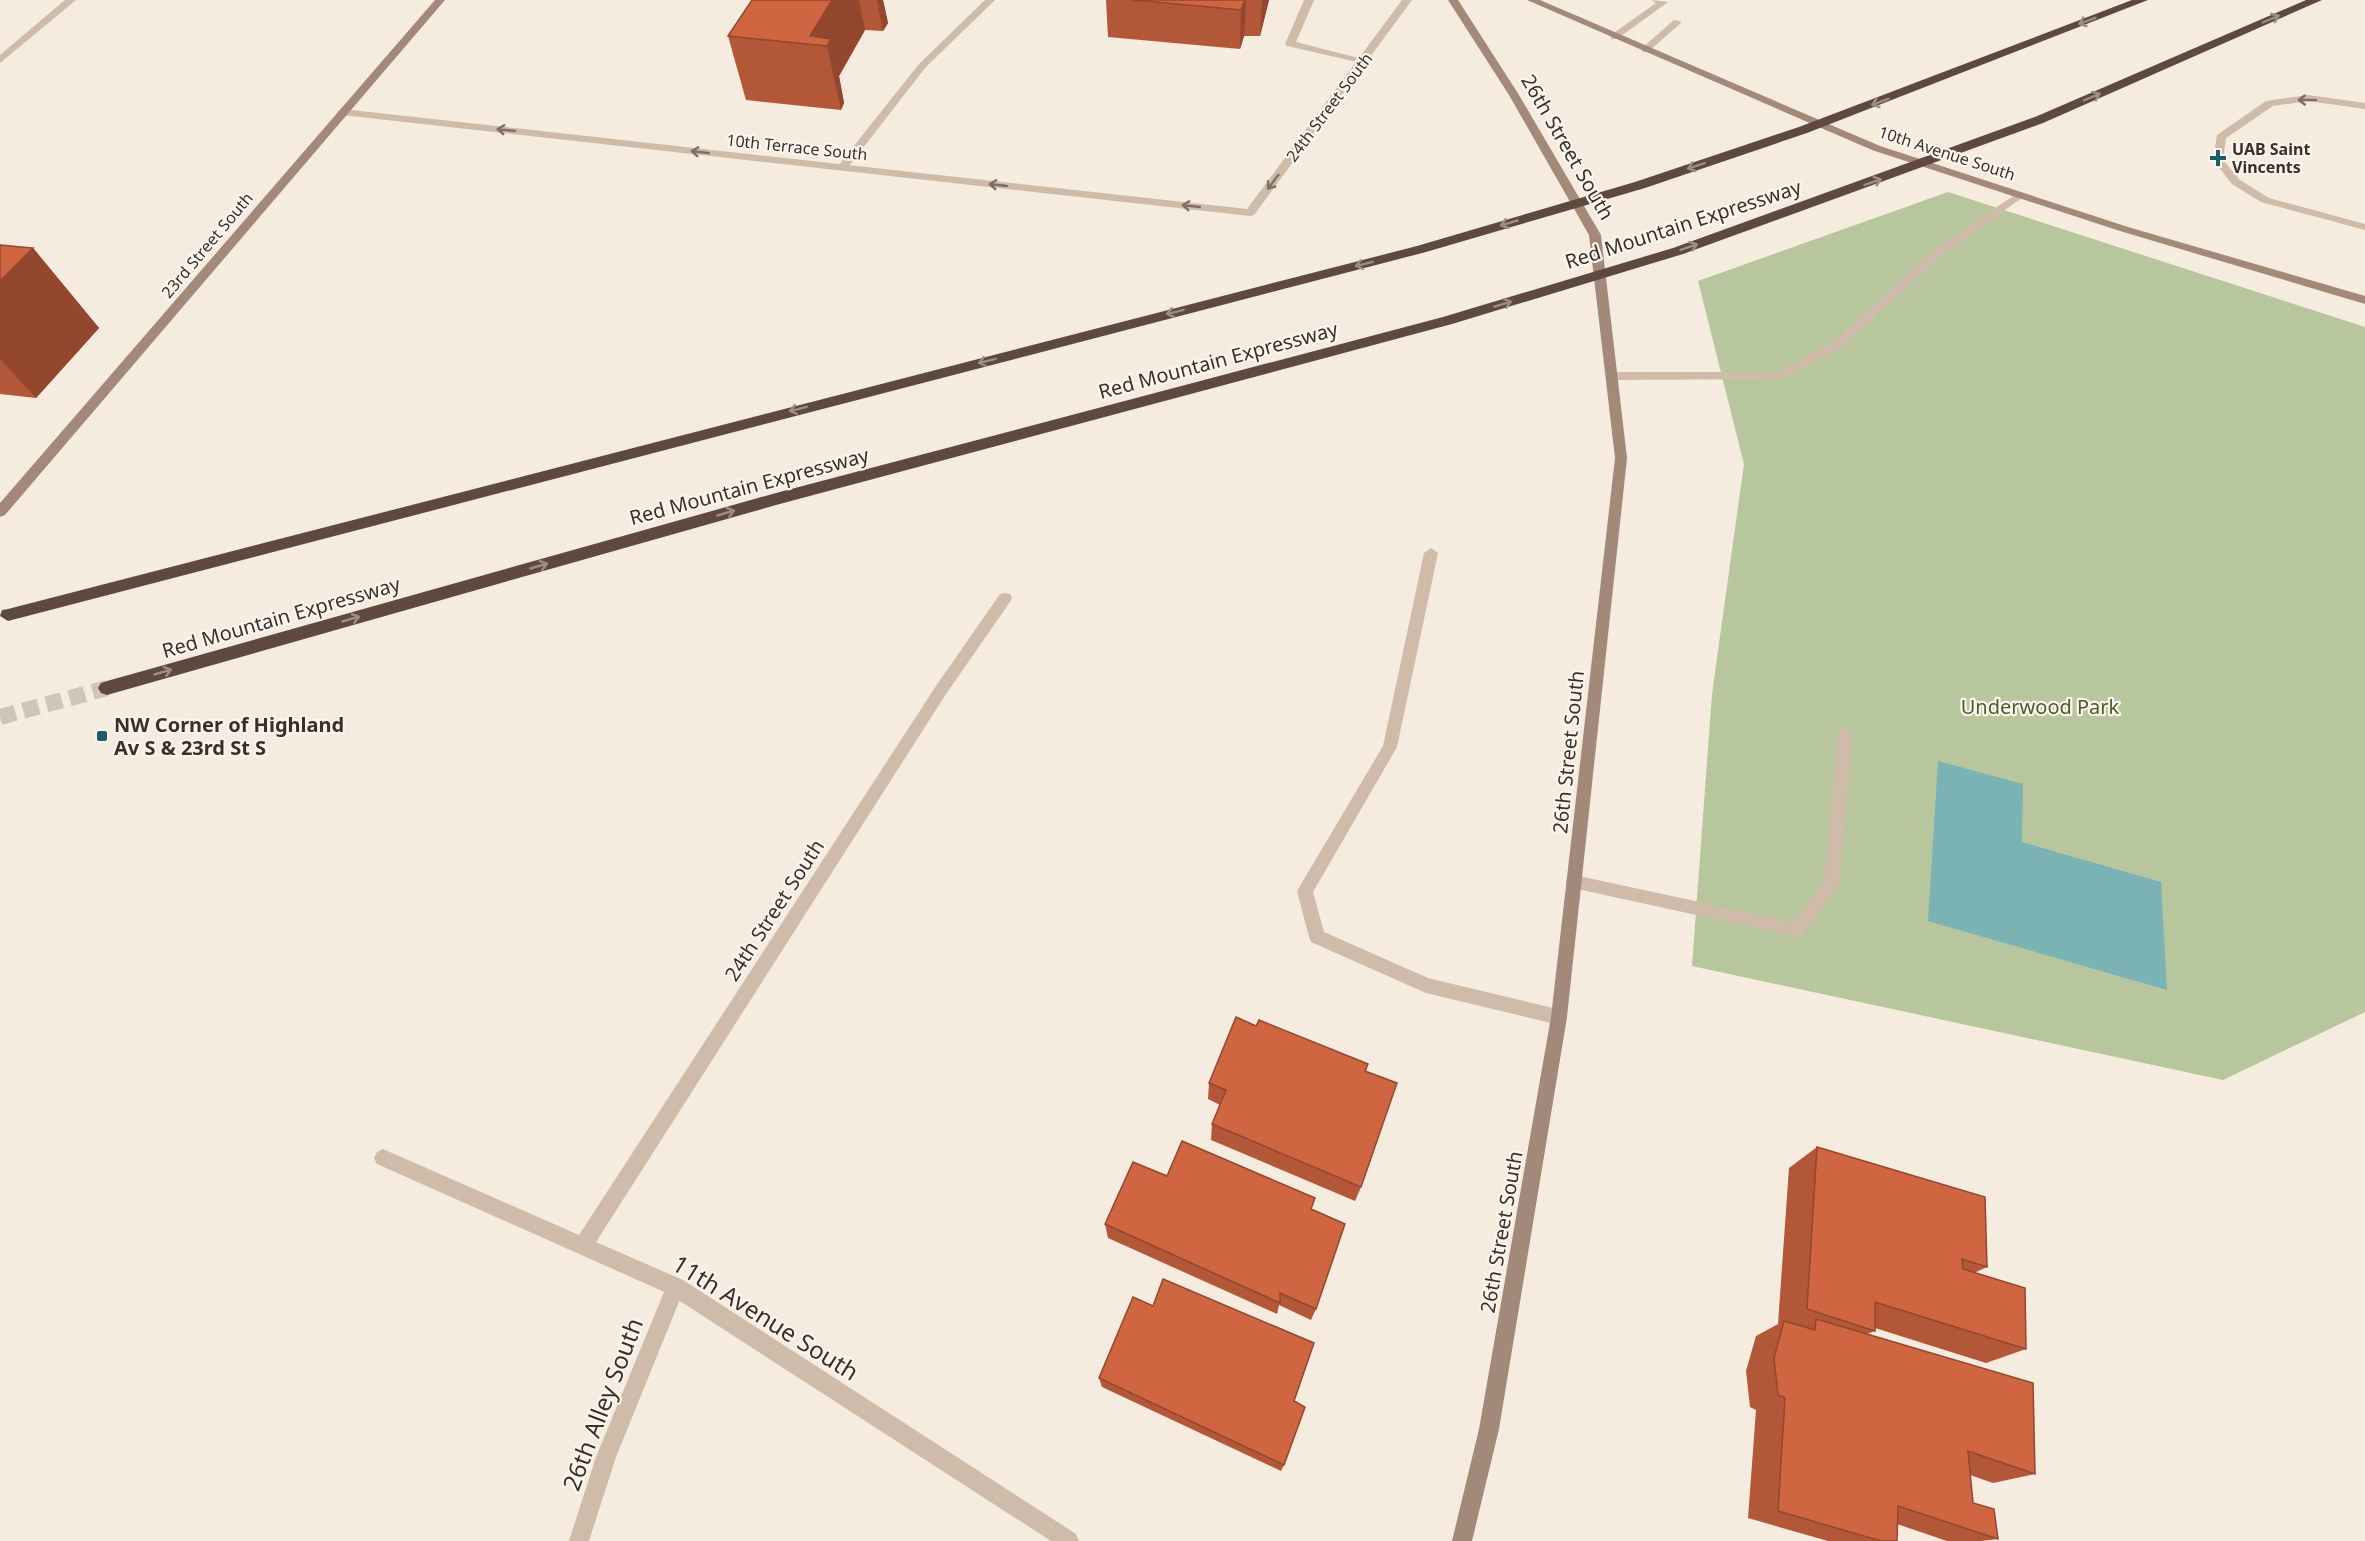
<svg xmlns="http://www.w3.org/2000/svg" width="2365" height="1541" font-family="'Noto Sans',sans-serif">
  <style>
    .green { fill: #b8c69d }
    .water { fill: #7bb3b5 }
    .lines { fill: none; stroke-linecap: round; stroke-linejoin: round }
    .highway-tunnel { stroke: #d0c5bb; stroke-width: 16; stroke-dasharray: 16 8; stroke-linecap: butt }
    .lane { fill: #cfbba9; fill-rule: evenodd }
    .street { fill: #cfbba9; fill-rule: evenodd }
    .secondary { fill: #a3897a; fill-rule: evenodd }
    .highway { fill: #5d4940; fill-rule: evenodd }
    .wall { fill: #b35739 }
    .shaded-wall { fill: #92472e }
    .building { fill: #d06542; stroke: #92472e; stroke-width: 1.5 }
    .oneway { stroke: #9d8e85 }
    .oneway2 { stroke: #7e6e63 }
    .poi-dot { fill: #1b5d62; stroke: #fcf5ed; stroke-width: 2 }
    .labels { text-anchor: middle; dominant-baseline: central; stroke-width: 4.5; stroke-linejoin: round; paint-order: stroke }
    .far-street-label { font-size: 16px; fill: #3c2f2a; stroke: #fcf5ed }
    .far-poi-label { font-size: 16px; font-weight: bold; fill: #3c2f2a; stroke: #fcf5ed; text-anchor: start }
    .street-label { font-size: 20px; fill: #3c2f2a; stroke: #fcf5ed }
    .park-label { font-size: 20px; fill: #4a5d2b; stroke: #fcf5ed }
    .poi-label { font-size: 20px; font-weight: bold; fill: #3c2f2a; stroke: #fcf5ed; text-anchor: start }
    .near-street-label { font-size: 24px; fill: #3c2f2a; stroke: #fcf5ed }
  </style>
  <rect width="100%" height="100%" fill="#f5ebdf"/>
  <!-- green -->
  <path class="green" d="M1948 192 2365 327V1012L2223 1080 1692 966 1712 694 1744 464 1698 281Z"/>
  <!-- water -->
  <path class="water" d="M1938 761 2023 784 2022 842 2161 882 2167 990 1928 921Z"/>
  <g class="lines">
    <!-- highway-tunnel -->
    <path class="highway-tunnel" d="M0 717 107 688"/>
    <!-- lane -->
    <path class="lane" d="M65 0H76L0 63V55Z
      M985 0H995L925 68 846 170H838V166L919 64Z
      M1304 0H1314L1296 42 1366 60V64L1287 46 1285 44Z
      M1652 0 1668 2 1617 39H1611V35L1656 3Z
      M2308 95 2365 103V109L2308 101 2273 106 2226 138 2223 160 2240 180 2269 198 2365 224V230L2261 202 2232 184 2213 160 2217 135 2266 101Z
      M2019 192 2024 195 2023 197 1939 258 1841 348 1782 379 1612 380 1606 376 1612 372H1776L1833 342 1931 252Z
      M1431 548 1438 553 1397 747 1313 892 1324 932 1428 978 1565 1011 1567 1017 1565 1023 1559 1025 1426 993 1311 942 1309 937 1297 891 1383 746 1424 553Z
      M1845 728 1850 730 1852 734 1840 883 1803 935 1797 937 1568 887 1566 882 1568 877 1574 875 1793 922 1824 881 1838 734 1840 730Z
      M676 1278 683 1280 685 1287 616 1457 589 1541H569L596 1457 669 1280Z"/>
    <!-- street -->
    <path class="street" d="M1402 0H1412L1254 215 1250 216 342 115 337 112 342 109 1247 209Z
      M1674 20 1682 22 1648 52H1642V48Z
      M1005 593 1010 594 1012 598 1010 602 946 694 596 1242 683 1280 1076 1534 1079 1541H1051L669 1294 377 1164 374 1158 377 1152 383 1149 579 1235 936 686 1000 594Z"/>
    <!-- secondary -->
    <path class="secondary" d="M435 0H445L5 515 0 517V503Z
      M1448 0H1458L1519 95 1601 235 1627 458 1567 1017 1499 1429 1472 1541H1452L1479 1429 1551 1017 1615 458 1589 235 1509 95Z
      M1527 0H1540L1880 146 2128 227 2365 296V304L2120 231 1872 150Z"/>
    <!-- highway -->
    <path class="highway" d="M2132 0H2148L1807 133 1645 188 1426 252 8 621 0 616 2 610 8 609 1417 246 1635 182 1799 127Z
      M2306 0H2322L2043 123 1683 254 1452 324 776 505 107 695 101 693 98 688 101 683 107 681 776 493 1443 317 1673 248 2035 117Z"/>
  </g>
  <!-- wall -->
  <path class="wall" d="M752 0H883L888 23 883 31 865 30 839 76 844 103 841 110 746 100 728 36Z
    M1106 0H1269L1260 36H1244L1240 49 1108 37Z
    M0 245 33 248 99 328 36 398 0 394Z
    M1256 1026 1368 1064 1366 1071 1361 1187 1355 1201 1211 1140 1212 1124 1220 1105 1208 1099 1209 1083Z
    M1817 1147 1987 1267 1974 1273 2026 1349 1986 1363 1875 1328V1331L1867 1334 2035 1474 1993 1483 1970 1475 1973 1503 1998 1539 1981 1541H1947L1897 1524V1541H1828L1748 1518 1756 1410 1750 1407 1746 1371 1756 1336 1778 1324 1789 1168Z
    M1167 1176 1311 1209 1316 1309 1311 1320 1279 1305 1277 1314 1108 1238 1105 1224Z
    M1099 1378 1294 1401 1284 1465 1281 1471 1102 1387Z"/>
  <!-- shaded-wall -->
  <path class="shaded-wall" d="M832 0H859L865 30 839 76 844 103 841 110 827 46 810 36Z
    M877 0H883L888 23 883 31Z
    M1245 0H1246L1244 36 1240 49 1241 10Z
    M1262 0H1269L1260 36Z
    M33 248 99 328 36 398 0 359V281Z"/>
  <!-- building -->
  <path class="building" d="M752 0H832L810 36 831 39 827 46 728 36Z
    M1133 0H1245L1241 10Z
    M0 245 33 248 0 281Z
    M1236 1017 1256 1026 1259 1020 1368 1064 1365 1071 1397 1083 1361 1187 1212 1124 1226 1090 1209 1083Z
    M1182 1141 1315 1198 1311 1209 1345 1224 1316 1309 1280 1293V1303L1105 1224 1133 1162 1167 1176Z
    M1817 1147 1985 1197 1987 1267 1962 1259 1963 1269 2025 1288 2026 1349 1875 1302V1331L1807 1309Z
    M1163 1279 1314 1343 1294 1401 1305 1407 1284 1465 1099 1378 1133 1297 1153 1306Z
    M1816 1319 2033 1383 2035 1474 1968 1451 1973 1503 1994 1509 1998 1539 1898 1506 1897 1541H1881L1778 1511 1785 1398 1778 1395 1774 1358 1784 1321 1815 1330Z"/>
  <!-- one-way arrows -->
  <defs><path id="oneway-shaft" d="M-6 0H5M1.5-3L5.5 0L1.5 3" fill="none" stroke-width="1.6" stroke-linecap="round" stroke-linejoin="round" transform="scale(1.5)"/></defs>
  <g class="oneway">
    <use href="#oneway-shaft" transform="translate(2271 19) rotate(-23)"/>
    <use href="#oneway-shaft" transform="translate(2087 21) rotate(159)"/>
    <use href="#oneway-shaft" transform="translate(2092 97) rotate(-23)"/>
    <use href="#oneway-shaft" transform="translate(1880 102) rotate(160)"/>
    <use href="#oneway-shaft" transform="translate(1696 166) rotate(161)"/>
    <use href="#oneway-shaft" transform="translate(1873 182) rotate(-19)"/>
    <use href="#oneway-shaft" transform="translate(1509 223) rotate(164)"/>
    <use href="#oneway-shaft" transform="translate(1689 247) rotate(-19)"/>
    <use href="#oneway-shaft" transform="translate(1364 264) rotate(166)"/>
    <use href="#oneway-shaft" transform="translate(1503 304) rotate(-17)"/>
    <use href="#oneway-shaft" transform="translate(1175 312) rotate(166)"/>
    <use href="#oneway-shaft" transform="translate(987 361) rotate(166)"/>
    <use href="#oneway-shaft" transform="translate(798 409) rotate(166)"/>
    <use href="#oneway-shaft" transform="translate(726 513) rotate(-16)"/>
    <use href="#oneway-shaft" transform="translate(539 566) rotate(-16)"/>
    <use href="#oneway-shaft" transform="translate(351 619) rotate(-16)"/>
    <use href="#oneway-shaft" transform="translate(163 672) rotate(-16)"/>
  </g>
  <g class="oneway2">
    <use href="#oneway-shaft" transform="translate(2307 100) rotate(180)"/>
    <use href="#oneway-shaft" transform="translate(506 130) rotate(-174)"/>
    <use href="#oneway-shaft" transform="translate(700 152) rotate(-174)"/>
    <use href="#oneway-shaft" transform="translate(1273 182) rotate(127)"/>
    <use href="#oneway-shaft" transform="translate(998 185) rotate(-174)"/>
    <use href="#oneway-shaft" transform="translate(1191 206) rotate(-174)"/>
  </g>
  <!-- markers -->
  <g class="poi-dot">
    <path d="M2215 149h6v6h6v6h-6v6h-6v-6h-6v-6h6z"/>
    <rect x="96" y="730" width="12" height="12" rx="3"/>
  </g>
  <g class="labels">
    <!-- far-street labels -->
    <g class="far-street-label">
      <text transform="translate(1329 107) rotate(-53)">24th Street South</text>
      <text transform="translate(797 147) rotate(6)">10th Terrace South</text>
      <text transform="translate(1947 153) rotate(18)">10th Avenue South</text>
      <text transform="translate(207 245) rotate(-50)">23rd Street South</text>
    </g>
    <!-- far-poi labels -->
    <g class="far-poi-label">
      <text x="2232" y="149">UAB Saint<tspan x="2232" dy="18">Vincents</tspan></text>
    </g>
    <!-- street labels -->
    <g class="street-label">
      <text transform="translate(1568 147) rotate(60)">26th Street South</text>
      <text transform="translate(1683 224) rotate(-18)">Red Mountain Expressway</text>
      <text transform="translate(1218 360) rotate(-15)">Red Mountain Expressway</text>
      <text transform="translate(749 486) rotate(-15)">Red Mountain Expressway</text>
      <text transform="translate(281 617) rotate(-16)">Red Mountain Expressway</text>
      <text transform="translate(1568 752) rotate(-84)">26th Street South</text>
      <text transform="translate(774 910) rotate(-57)">24th Street South</text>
      <text transform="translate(1501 1232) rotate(-80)">26th Street South</text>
    </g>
    <!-- park labels -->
    <g class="park-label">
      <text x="2040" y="706">Underwood Park</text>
    </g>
    <!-- poi labels -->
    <g class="poi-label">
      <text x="114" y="724">NW Corner of Highland<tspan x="114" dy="23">Av S &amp; 23rd St S</tspan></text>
    </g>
    <!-- near-street labels -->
    <g class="near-street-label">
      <text transform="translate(766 1317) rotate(32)">11th Avenue South</text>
      <text transform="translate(602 1404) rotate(-69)">26th Alley South</text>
    </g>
  </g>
</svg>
